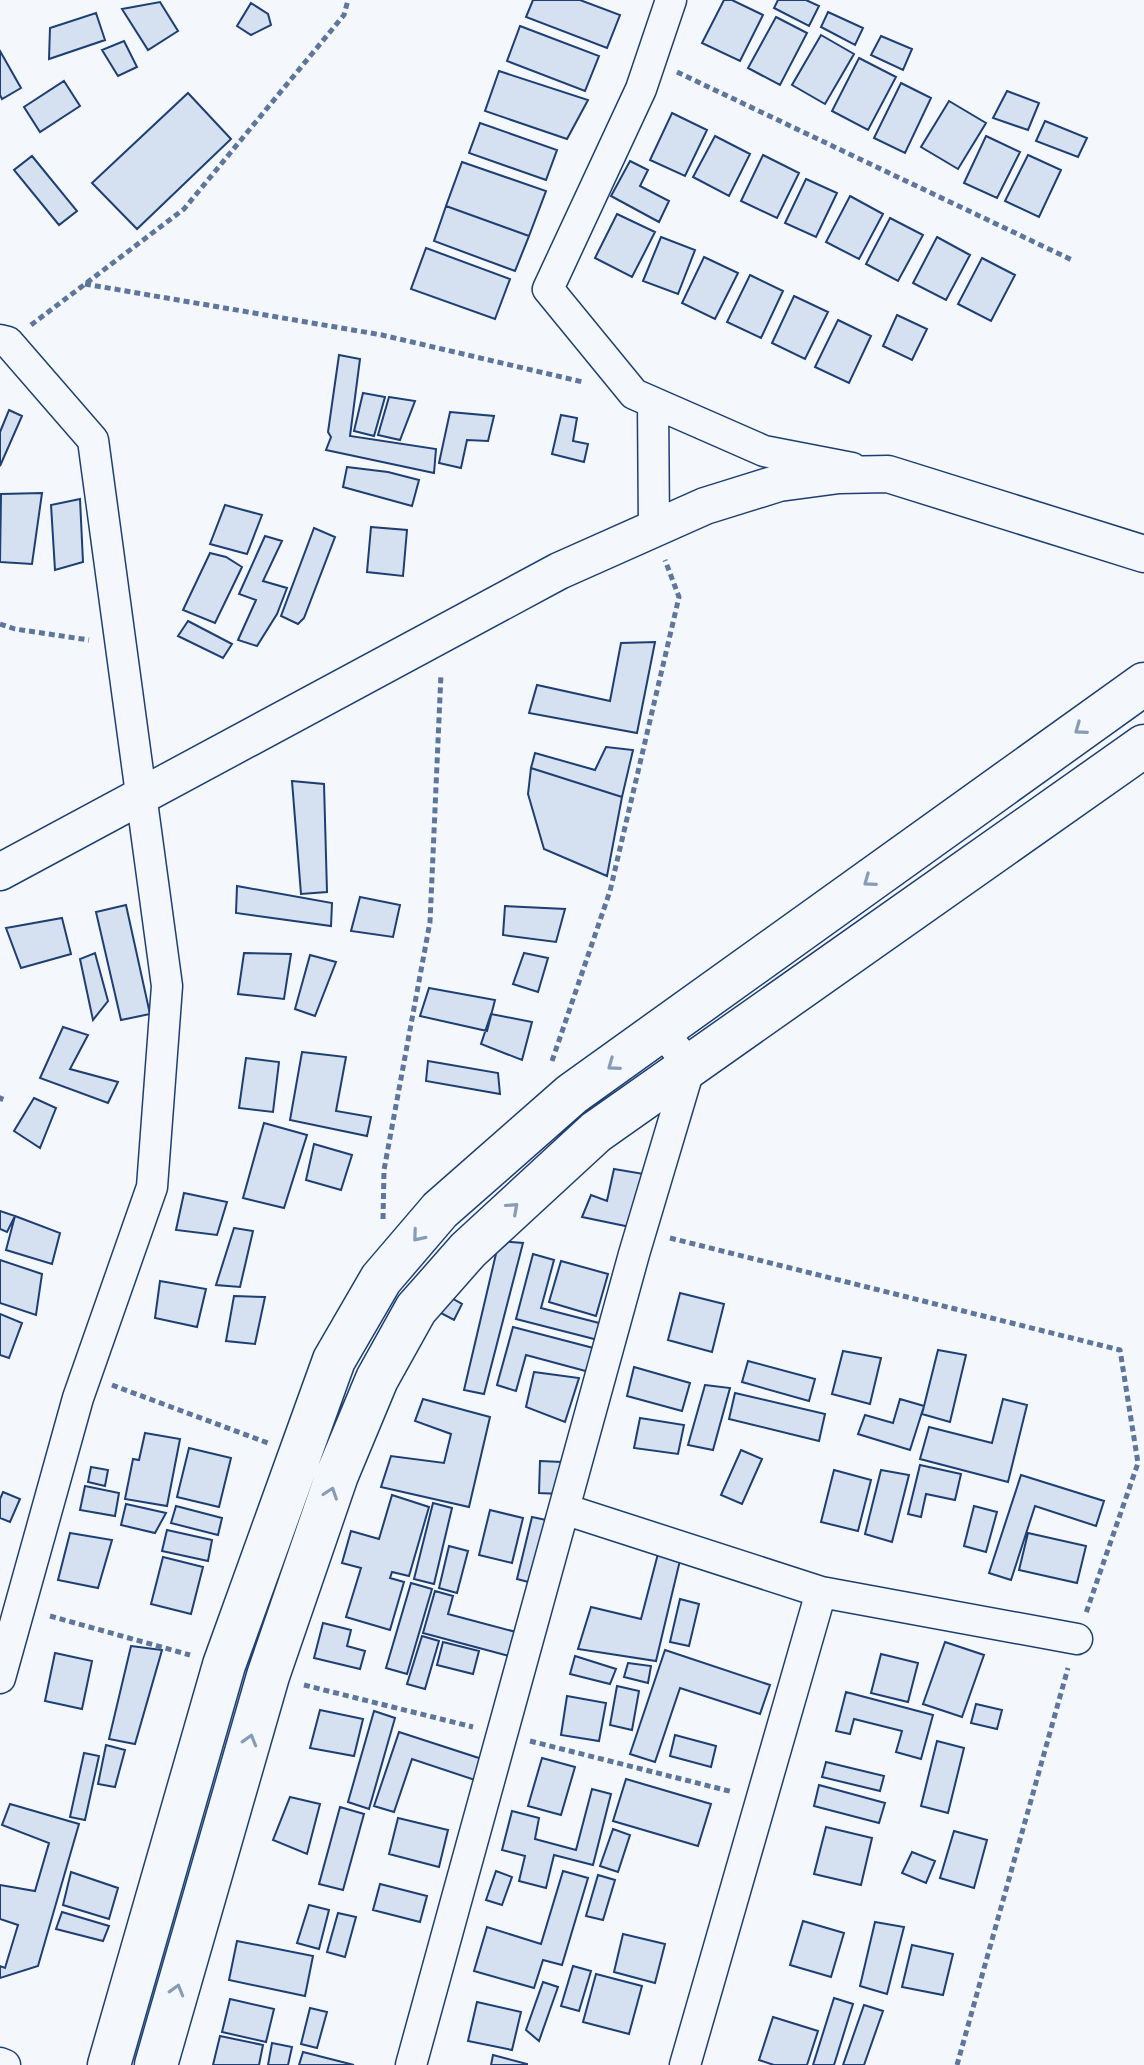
<svg xmlns="http://www.w3.org/2000/svg" width="1144" height="2065" font-family="'Titillium Web',sans-serif">
  <style>
    .building { fill: #d5e0f0; stroke: #1d3f73; stroke-width: 2 }
    .lines { fill: none; stroke-linecap: round; stroke-linejoin: round }
    .minor-casing { stroke: #1d3f73; stroke-width: 33 }
    .tertiary-casing { stroke: #1d3f73; stroke-width: 39 }
    .secondary-casing { stroke: #1d3f73; stroke-width: 45 }
    .path { stroke: #5e769c; stroke-width: 5; stroke-dasharray: 6 4; stroke-linecap: butt }
    .minor { stroke: #f4f7fb; stroke-width: 30 }
    .tertiary { stroke: #f4f7fb; stroke-width: 36 }
    .secondary { stroke: #f4f7fb; stroke-width: 42 }
    .oneway { stroke: #889bb7 }
  </style>
  <rect width="100%" height="100%" fill="#f4f7fb"/>
  <!-- building -->
  <path class="building" d="M533 0H580L620 15 607 48 526 17Z
    M724 0H732L763 15 740 61 702 43Z
    M778 0H806L819 6 809 26 774 8Z
    M160 2 178 31 148 50 122 9Z
    M251 3 268 14 271 25 251 35 237 26Z
    M828 12 863 28 855 45 821 27Z
    M96 13 105 40 49 59 50 28Z
    M776 17 807 33 780 85 748 68Z
    M520 26 599 56 585 91 507 61Z
    M821 35 854 54 825 104 792 85Z
    M881 36 912 49 903 70 871 55Z
    M124 41 137 67 118 76 102 50Z
    M0 51 21 88 2 99 0 95Z
    M859 58 896 77 868 130 832 111Z
    M499 71 588 100 567 139 485 111Z
    M64 81 80 106 40 132 24 107Z
    M901 83 931 98 905 153 874 138Z
    M1007 91 1039 103 1028 130 993 118Z
    M188 93 231 139 137 229 92 183Z
    M949 101 986 123 958 169 921 147Z
    M672 113 707 130 685 176 650 160Z
    M1045 121 1087 138 1078 157 1036 141Z
    M480 123 557 150 546 180 469 153Z
    M715 136 750 154 729 196 693 177Z
    M986 136 1020 152 997 198 964 183Z
    M763 155 799 173 777 218 741 201Z
    M1028 155 1061 170 1039 217 1005 201Z
    M32 156 77 211 59 225 14 170Z
    M630 161 648 170 640 186 669 201 659 222 611 196Z
    M462 162 546 191 529 236 446 206Z
    M806 179 837 193 816 237 785 223Z
    M850 196 883 214 859 259 826 242Z
    M446 206 529 236 515 271 434 241Z
    M617 214 655 232 632 277 595 258Z
    M890 218 923 235 898 281 866 264Z
    M661 237 695 250 678 294 643 281Z
    M937 237 970 255 946 300 913 283Z
    M426 248 510 279 495 319 411 289Z
    M704 257 738 273 715 319 682 303Z
    M982 258 1015 275 991 321 958 304Z
    M750 275 783 291 761 338 727 322Z
    M794 296 828 312 805 359 772 343Z
    M897 315 927 329 912 360 883 346Z
    M838 320 871 336 849 383 815 367Z
    M339 355 360 359 350 436 436 449 434 473 326 450 331 437 328 432Z
    M363 393 385 397 374 436 354 431Z
    M389 397 415 401 400 440 378 435Z
    M9 410 22 416 0 466V432Z
    M450 412 494 416 488 441 467 440 461 468 439 463Z
    M561 415 577 418 573 441 588 444 584 462 552 454Z
    M347 467 388 472 419 480 412 506 343 487Z
    M42 493 32 564 0 562 1 494Z
    M80 499 83 562 55 570 51 505Z
    M225 505 262 515 247 554 210 544Z
    M371 527 407 530 403 576 367 572Z
    M314 528 335 537 304 618 298 624 281 616Z
    M265 536 282 541 263 581 287 588 277 614 257 646 238 640 256 600 239 594Z
    M210 553 226 557 242 567 215 623 183 610Z
    M188 621 232 644 223 658 178 636Z
    M655 642 637 733 529 713 537 685 610 701 621 643Z
    M606 747 633 750 622 797 531 768 535 753 595 770Z
    M531 768 622 797 607 876 544 849 528 794Z
    M292 781 324 784 327 892 301 894Z
    M237 886 332 903 331 926 236 913Z
    M360 897 400 905 393 937 351 931Z
    M126 905 150 1014 121 1020 96 912Z
    M505 906 565 909 556 942 503 935Z
    M62 918 71 954 21 968 6 928Z
    M95 953 108 1001 93 1020 80 959Z
    M244 953 291 954 284 999 238 994Z
    M524 953 548 958 538 992 513 984Z
    M310 955 336 962 315 1016 295 1009Z
    M429 988 495 1000 487 1031 420 1016Z
    M491 1014 532 1022 522 1060 481 1044Z
    M63 1027 88 1035 70 1069 118 1082 108 1103 40 1078Z
    M302 1052 346 1057 336 1111 371 1117 367 1136 290 1120Z
    M246 1058 279 1062 273 1112 239 1108Z
    M428 1061 498 1073 500 1094 426 1081Z
    M34 1098 56 1108 40 1148 14 1131Z
    M264 1123 307 1135 284 1208 243 1198Z
    M314 1144 352 1155 341 1190 306 1180Z
    M614 1169 644 1174 635 1228 582 1217 591 1195 607 1201Z
    M184 1193 227 1202 217 1235 176 1230Z
    M0 1211 15 1216 7 1232 0 1229Z
    M15 1216 60 1233 52 1264 6 1250Z
    M234 1228 253 1231 240 1287 216 1285Z
    M499 1241 523 1243 484 1394 464 1390Z
    M533 1254 554 1260 541 1308 603 1324 598 1340 516 1319Z
    M0 1260 42 1274 36 1315 0 1303Z
    M561 1261 608 1274 596 1316 549 1302Z
    M160 1281 206 1289 197 1327 155 1318Z
    M680 1293 724 1304 712 1352 668 1340Z
    M234 1296 265 1297 255 1344 226 1341Z
    M448 1296 462 1304 454 1320 439 1312Z
    M0 1314 22 1323 9 1358 0 1355Z
    M513 1327 601 1350 593 1373 526 1355 516 1391 497 1385Z
    M938 1350 966 1355 950 1422 922 1414Z
    M843 1351 881 1358 870 1404 832 1394Z
    M748 1361 815 1379 809 1401 742 1382Z
    M634 1367 690 1383 682 1411 627 1396Z
    M534 1372 579 1378 565 1422 526 1407Z
    M705 1385 730 1388 713 1450 688 1445Z
    M735 1393 825 1414 819 1441 729 1419Z
    M423 1399 490 1417 469 1507 381 1487 391 1456 444 1463 451 1434 415 1421Z
    M900 1399 924 1406 910 1450 858 1434 865 1415 893 1423Z
    M1003 1399 1027 1405 1008 1482 920 1459 929 1427 992 1443Z
    M640 1418 684 1425 678 1454 634 1448Z
    M145 1433 180 1439 167 1506 125 1499 133 1459 139 1460Z
    M189 1448 231 1458 219 1507 177 1497Z
    M741 1450 762 1459 742 1504 721 1495Z
    M540 1461 562 1462 561 1494 539 1493Z
    M920 1465 961 1474 955 1500 926 1494 921 1517 908 1514Z
    M91 1467 108 1470 105 1486 88 1482Z
    M834 1470 871 1480 858 1531 821 1522Z
    M881 1470 909 1475 892 1542 865 1534Z
    M1021 1475 1104 1501 1096 1526 1035 1506 1011 1580 989 1573Z
    M85 1486 119 1493 115 1516 80 1510Z
    M3 1492 20 1499 10 1522 0 1518V1499Z
    M392 1495 429 1507 409 1576 392 1572 390 1578 404 1582 390 1630 346 1617 361 1568 342 1563 351 1531 379 1539Z
    M433 1503 452 1508 434 1584 414 1579Z
    M126 1504 166 1513 155 1533 121 1525Z
    M176 1506 222 1518 218 1535 171 1523Z
    M974 1506 997 1512 986 1552 964 1546Z
    M490 1510 523 1518 512 1563 479 1555Z
    M532 1517 551 1521 536 1584 517 1579Z
    M167 1530 212 1540 208 1561 162 1551Z
    M70 1533 112 1540 98 1588 58 1580Z
    M1028 1533 1086 1546 1077 1583 1019 1570Z
    M449 1546 468 1551 457 1593 439 1588Z
    M660 1546 682 1552 656 1661 578 1649 591 1607 641 1619Z
    M163 1557 203 1567 191 1614 151 1604Z
    M411 1583 432 1589 407 1674 386 1668Z
    M435 1591 453 1596 448 1614 516 1632 509 1656 423 1633Z
    M680 1599 699 1604 689 1646 670 1642Z
    M323 1623 351 1630 347 1646 365 1651 360 1669 314 1658Z
    M422 1636 439 1641 425 1689 407 1684Z
    M443 1642 479 1651 473 1674 437 1665Z
    M945 1642 984 1655 962 1717 923 1704Z
    M131 1646 162 1650 135 1744 109 1739Z
    M665 1650 770 1685 760 1714 680 1688 655 1762 630 1754Z
    M55 1653 92 1661 82 1709 45 1701Z
    M881 1654 918 1663 908 1702 871 1693Z
    M575 1656 616 1669 610 1684 570 1674Z
    M628 1663 651 1666 648 1683 624 1677Z
    M617 1686 639 1691 632 1730 610 1725Z
    M846 1692 933 1715 921 1759 896 1752 902 1731 854 1719 850 1734 836 1731Z
    M567 1696 606 1703 599 1741 561 1735Z
    M976 1704 1002 1710 997 1729 971 1723Z
    M320 1710 363 1719 354 1756 310 1748Z
    M374 1711 395 1718 369 1809 348 1802Z
    M399 1732 485 1760 478 1781 412 1759 394 1812 374 1806Z
    M675 1735 716 1746 711 1767 670 1756Z
    M937 1741 964 1748 948 1813 921 1806Z
    M106 1745 125 1750 115 1787 98 1784Z
    M84 1753 99 1756 85 1820 70 1817Z
    M542 1758 575 1767 561 1815 528 1806Z
    M826 1762 884 1776 880 1791 822 1777Z
    M626 1779 711 1804 698 1846 613 1821Z
    M819 1785 885 1803 879 1823 814 1806Z
    M592 1789 611 1794 593 1865 554 1855 546 1888 519 1881 525 1856 502 1850 512 1811 539 1818 535 1839 576 1850Z
    M290 1797 320 1804 307 1854 273 1840Z
    M10 1804 79 1824 38 1966 0 1978V1966L5 1968 18 1925 0 1919V1885L35 1891 49 1843 2 1825Z
    M340 1807 364 1814 343 1890 319 1884Z
    M398 1818 448 1830 439 1867 389 1854Z
    M826 1827 872 1838 861 1885 814 1874Z
    M613 1829 630 1835 618 1872 600 1866Z
    M954 1831 987 1840 974 1888 940 1878Z
    M912 1852 935 1861 926 1883 902 1873Z
    M496 1871 512 1877 502 1905 486 1900Z
    M563 1871 588 1878 562 1965 543 1960 534 1988 474 1971 487 1927 541 1944Z
    M71 1872 118 1888 109 1919 63 1905Z
    M598 1875 615 1880 603 1920 586 1916Z
    M380 1884 427 1896 420 1922 373 1910Z
    M309 1905 329 1910 319 1949 297 1943Z
    M62 1912 109 1926 103 1941 56 1929Z
    M338 1913 356 1917 345 1957 327 1952Z
    M803 1921 844 1933 831 1977 790 1965Z
    M875 1922 904 1927 887 1994 860 1986Z
    M623 1934 665 1944 655 1983 614 1972Z
    M237 1941 313 1956 305 1996 229 1980Z
    M912 1945 953 1954 943 1995 902 1987Z
    M573 1966 591 1971 579 2011 561 2006Z
    M596 1974 642 1986 629 2034 583 2022Z
    M543 1982 558 1987 539 2041 526 2030Z
    M834 1998 853 2004 834 2065H813Z
    M230 1999 274 2009 266 2042 222 2032Z
    M477 2002 521 2012 512 2050 468 2041Z
    M864 2005 883 2011 864 2065H843Z
    M310 2008 327 2012 317 2048 301 2044Z
    M773 2017 818 2031 807 2065H774L759 2060Z
    M220 2036 263 2045 259 2065H213Z
    M272 2043 292 2047 288 2065H268Z
    M303 2052 354 2065H299Z
    M493 2055 527 2064V2065H491Z"/>
  <g class="lines">
    <!-- minor casing -->
    <g class="minor-casing">
      <path id="minor" d="M671 0 641 89 548 289 634 394 764 451 852 468
        M0 340 8 342 93 440 167 986 152 1187 78 1398 0 1678
        M653 403 654 529
        M564 1509 821 1592 1077 1639
        M0 2063 5 2065
        M411 2065 634 1254 690 1066 661 1030
        M685 2065 821 1592"/>
    </g>
    <!-- tertiary casing -->
    <g class="tertiary-casing">
      <path id="tertiary" d="M0 872 559 571 705 506 779 483 839 475 888 474 1144 554"/>
    </g>
    <!-- secondary casing -->
    <g class="secondary-casing">
      <path id="secondary" d="M109 2065 224 1665 334 1360 381 1279 440 1210 572 1094 1144 684
        M156 2065 268 1676 337 1475 377 1379 416 1309 468 1250 596 1132 1144 746"/>
    </g>
    <!-- path -->
    <path class="path" d="M677 72 1072 260
      M85 284 382 335 583 382
      M31 325 184 209 344 15 348 0
      M0 624 15 629 89 640
      M552 1061 610 891 679 597 665 560
      M0 1101 2 1096
      M383 1219 384 1170 430 922 441 674
      M670 1238 1120 1350 1138 1463 1086 1613
      M112 1385 268 1443
      M50 1616 190 1655
      M304 1685 473 1727
      M530 1741 733 1792
      M957 2065 1068 1668"/>
    <!-- minor -->
    <use href="#minor" class="minor"/>
    <!-- tertiary -->
    <use href="#tertiary" class="tertiary"/>
    <!-- secondary -->
    <use href="#secondary" class="secondary"/>
  </g>
  <!-- one-way arrows -->
  <defs><path id="oneway-chevron" d="M-2-3.5L2.5 0L-2 3.5" fill="none" stroke-width="1.6" stroke-linecap="round" stroke-linejoin="round" transform="scale(2)"/></defs>
  <g class="oneway">
    <use href="#oneway-chevron" transform="translate(1080 729) rotate(144)"/>
    <use href="#oneway-chevron" transform="translate(869 881) rotate(144)"/>
    <use href="#oneway-chevron" transform="translate(613 1065) rotate(144)"/>
    <use href="#oneway-chevron" transform="translate(513 1208) rotate(-42)"/>
    <use href="#oneway-chevron" transform="translate(418 1236) rotate(130)"/>
    <use href="#oneway-chevron" transform="translate(331 1493) rotate(-71)"/>
    <use href="#oneway-chevron" transform="translate(250 1740) rotate(-74)"/>
    <use href="#oneway-chevron" transform="translate(177 1990) rotate(-74)"/>
  </g>
</svg>
